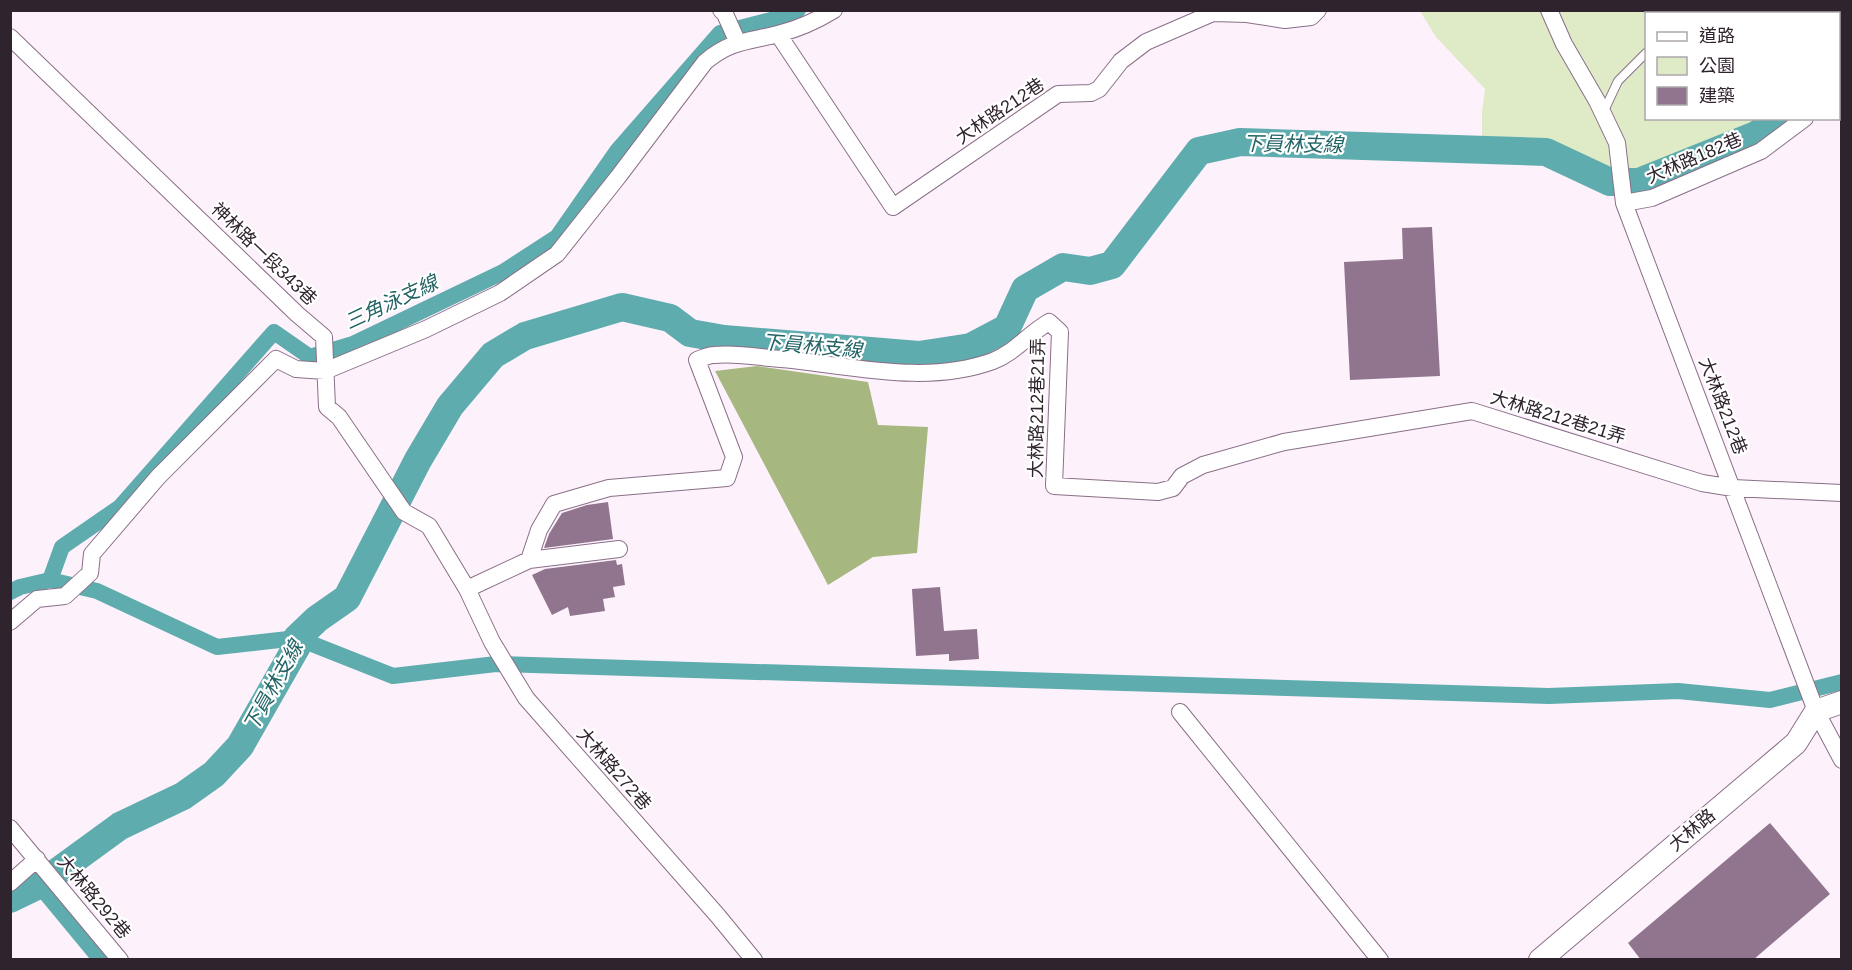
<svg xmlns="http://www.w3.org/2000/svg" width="1852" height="970" font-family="Arial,'Noto Sans TC',sans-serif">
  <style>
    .green { fill: #dfeac6 }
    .forest { fill: #a7b780 }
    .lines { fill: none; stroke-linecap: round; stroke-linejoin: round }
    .canal { stroke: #5eacad; stroke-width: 16 }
    .river { stroke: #5eacad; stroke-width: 28 }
    .building { fill: #91758e }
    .lane-casing { stroke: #8a6f88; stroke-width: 10 }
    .street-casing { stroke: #8a6f88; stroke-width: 18 }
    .secondary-casing { stroke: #8a6f88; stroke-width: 24 }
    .lane { stroke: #fff; stroke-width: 8 }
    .street { stroke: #fff; stroke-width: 16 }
    .secondary { stroke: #fff; stroke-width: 22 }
    .labels { text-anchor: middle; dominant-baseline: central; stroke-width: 4.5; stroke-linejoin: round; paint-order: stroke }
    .street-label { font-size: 18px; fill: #2f232e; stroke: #fff }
    .water-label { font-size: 20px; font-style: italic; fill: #236365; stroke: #fff }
  </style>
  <rect width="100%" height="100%" fill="#fdf1fc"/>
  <!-- green -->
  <path class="green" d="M1420 11H1841V85H1839L1838 14H1646V118L1768 119 1754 128 1638 172 1613 171 1549 147 1482 137V112L1485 89 1436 37Z"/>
  <!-- forest -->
  <path class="forest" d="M757 366 868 382 878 425 928 427 917 553 873 557 828 585 715 371Z"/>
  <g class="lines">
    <!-- canal -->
    <path class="canal" d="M50 580 97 591 217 647 297 638 393 676 496 664 1549 696 1678 691 1770 700 1842 682
      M10 592 20 587 50 580 62 547 120 507 274 332 310 357 353 344 503 272 557 237 617 151 720 33 771 20 798 10
      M39 885 101 960"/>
    <!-- river -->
    <path class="river" d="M1838 91H1842
      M10 899 39 885 120 826 183 796 214 774 240 746 297 646V638L317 619 347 598 418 460 450 406 493 355 525 336 622 307 670 318 690 333 724 339 919 355 971 347 1007 328 1025 289 1063 267 1090 271 1112 265 1199 151 1240 142 1546 152 1610 182H1639L1756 135 1781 118"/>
  </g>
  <!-- building -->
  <path class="building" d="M1432 227 1440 376 1350 380 1344 262 1403 259 1402 228Z
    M608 502 613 539 544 548 549 534 562 513 587 505Z
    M616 560 617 565 622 564 625 585 613 587 615 597 603 599 605 611 570 616 568 607 552 615 532 575 545 569Z
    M940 587 944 631 977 629 979 659 949 661V654L916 656 912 589Z
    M1770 823 1830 894 1753 960H1641L1628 943Z"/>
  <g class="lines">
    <!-- lane casing -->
    <g class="lane-casing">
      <path id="lane" d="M1673 14 1675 10
        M1603 113 1618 81 1646 53"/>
    </g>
    <!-- street casing -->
    <g class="street-casing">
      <path id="street" d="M721 10 725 14 738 43
        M1549 10 1564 44 1597 101 1617 143 1624 203 1816 711 1842 760
        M778 34 893 207 1058 94 1091 93 1099 89 1121 61 1146 42 1213 13 1247 14 1285 20 1311 17 1318 10
        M10 37 297 314 324 337 327 407 339 417 404 512 429 526 467 589 492 642 526 698 718 916 754 960
        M1838 106H1842
        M1624 203 1652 198 1761 151 1805 118
        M529 560 619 549
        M467 589 529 560 539 530 554 504 609 488 727 478 734 457 697 360C702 358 709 355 714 355 732 353 752 356 770 358 842 363 922 387 993 361 1016 352 1028 334 1049 322L1060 332 1054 486 1158 492 1173 488 1182 476 1203 465 1284 442 1472 411 1702 483 1733 488 1842 493
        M10 622 37 599 65 596 90 573 92 554 158 477 276 359 296 369 325 371 426 329 500 293 557 254 618 177 705 62C731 40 748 42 778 34 798 29 816 21 834 10
        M1180 712 1380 960
        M10 828 120 960
        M10 883 37 859"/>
    </g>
    <!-- secondary casing -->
    <g class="secondary-casing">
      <path id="secondary" d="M1540 960 1796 743 1816 711 1842 702"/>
    </g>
    <!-- lane -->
    <use href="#lane" class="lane"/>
    <!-- street -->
    <use href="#street" class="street"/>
    <!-- secondary -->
    <use href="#secondary" class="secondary"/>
  </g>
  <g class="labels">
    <!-- street labels -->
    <g class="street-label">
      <text transform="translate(1000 111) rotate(-34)">大林路212巷</text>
      <text transform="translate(1694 158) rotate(-23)">大林路182巷</text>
      <text transform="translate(264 254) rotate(44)">神林路一段343巷</text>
      <text transform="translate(1723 406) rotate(69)">大林路212巷</text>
      <text transform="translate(1037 408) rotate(-89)">大林路212巷21弄</text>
      <text transform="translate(1558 417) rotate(17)">大林路212巷21弄</text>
      <text transform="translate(614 769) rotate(49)">大林路272巷</text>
      <text transform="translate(1692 830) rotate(-40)">大林路</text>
      <text transform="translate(94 897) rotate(50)">大林路292巷</text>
    </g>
    <!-- water labels -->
    <g class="water-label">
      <text transform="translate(1293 144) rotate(1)">下員林支線</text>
      <text transform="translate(391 302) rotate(-25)">三角泳支線</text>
      <text transform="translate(812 346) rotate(5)">下員林支線</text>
      <text transform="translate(273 686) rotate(-61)">下員林支線</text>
    </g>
  </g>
  <!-- border -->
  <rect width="1852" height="970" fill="none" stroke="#2f232e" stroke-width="24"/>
  <!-- legend -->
  <rect x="1645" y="12" width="195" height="108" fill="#ffffff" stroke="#aca7ab" stroke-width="1.5"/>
  <rect x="1657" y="32" width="30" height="9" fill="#ffffff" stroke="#aca7ab" stroke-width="1.5"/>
  <text x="1699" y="42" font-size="18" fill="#2f232e">道路</text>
  <rect x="1657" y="57" width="30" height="18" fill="#dfeac6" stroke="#aca7ab" stroke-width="1.5"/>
  <text x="1699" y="72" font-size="18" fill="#2f232e">公園</text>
  <rect x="1657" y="87" width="30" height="18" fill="#91758e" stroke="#aca7ab" stroke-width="1.5"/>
  <text x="1699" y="102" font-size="18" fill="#2f232e">建築</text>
</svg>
